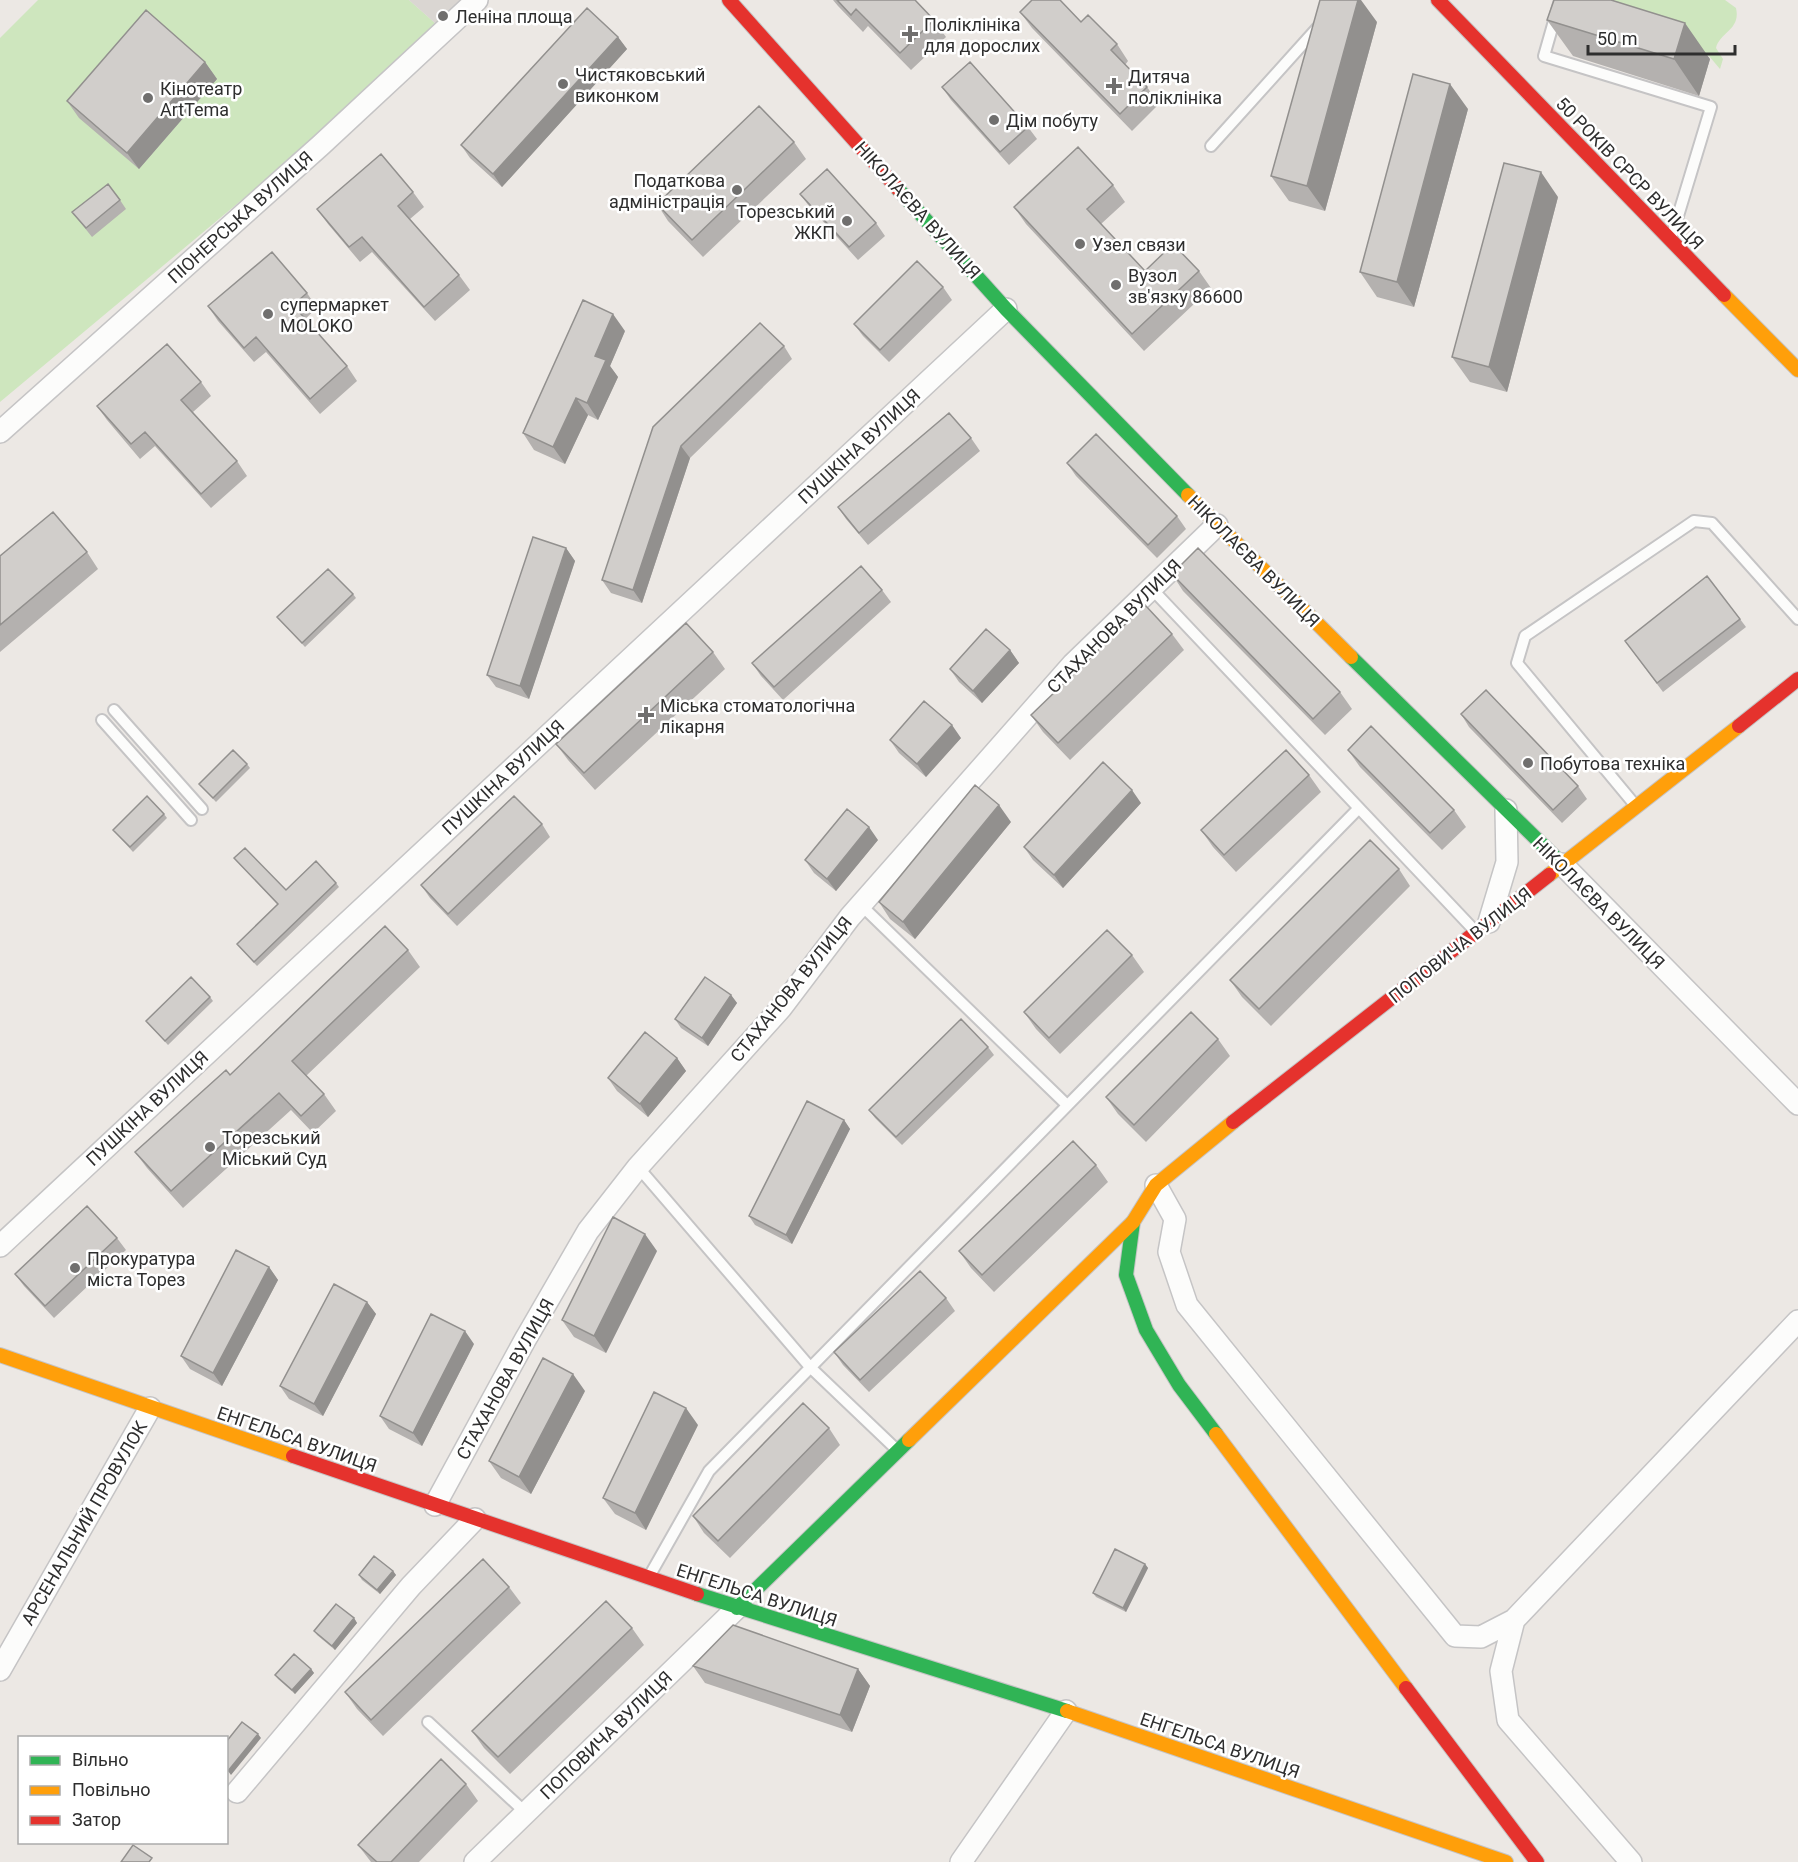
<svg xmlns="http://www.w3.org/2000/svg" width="1798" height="1862" font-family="Roboto,sans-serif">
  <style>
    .green { fill: #cee6be }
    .plaza { fill: #dad6d2 }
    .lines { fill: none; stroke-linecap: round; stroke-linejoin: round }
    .lane-casing { stroke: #c5c4c5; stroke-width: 14 }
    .street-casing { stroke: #c5c4c5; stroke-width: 24 }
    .fast-casing { stroke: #c5c4c5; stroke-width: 16 }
    .slow-casing { stroke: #c5c4c5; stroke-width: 16 }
    .jam-casing { stroke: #c5c4c5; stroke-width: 16 }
    .lane { stroke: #fcfcfb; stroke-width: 10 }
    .street { stroke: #fcfcfb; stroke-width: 21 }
    .fast { stroke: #30b455; stroke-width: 14 }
    .slow { stroke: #ff9f0a; stroke-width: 14 }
    .jam { stroke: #e5322d; stroke-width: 14 }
    .wall { fill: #b4b1af }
    .shaded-wall { fill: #92908e }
    .building { fill: #d1cecb; stroke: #92908e; stroke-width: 1.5 }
    .poi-dot { fill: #706f6e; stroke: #fff; stroke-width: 2 }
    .labels { text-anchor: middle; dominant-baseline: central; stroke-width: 5; stroke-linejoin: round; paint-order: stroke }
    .poi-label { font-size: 18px; fill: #2e2e2e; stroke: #fff; text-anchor: start }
    .street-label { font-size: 18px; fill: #2e2e2e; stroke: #fff }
  </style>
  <rect width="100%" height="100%" fill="#ece8e4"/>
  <!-- green -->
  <path class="green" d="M38 0H409L444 31 0 402V38Z
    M1602 0H1725L1736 8C1741 30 1720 32 1716 48L1723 59 1720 69 1709 56Z"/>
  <!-- plaza -->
  <path class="plaza" d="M409 0H477L444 31Z"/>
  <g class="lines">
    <!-- lane casing -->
    <g class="lane-casing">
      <path id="lane" d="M1560 0 1544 56 1711 107 1671 239
        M1211 146 1319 26
        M1151 588 1476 932
        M114 710 202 809
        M102 720 191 820
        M1635 805 1517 663 1525 636 1694 521 1712 523 1798 619
        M861 905 1067 1105
        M638 1167 810 1367 896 1449
        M650 1575 709 1471 1359 808
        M428 1722 526 1813"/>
    </g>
    <!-- street casing -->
    <g class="street-casing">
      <path id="street" d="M0 432 321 145 477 0
        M1562 864 1798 1104
        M1489 922 1507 862 1506 810
        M1156 1185 1175 1219 1169 1252 1187 1305 1455 1636 1481 1637 1514 1620 1798 1321
        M0 1246 1006 309
        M435 1505 525 1340 588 1231 638 1167 781 1008 850 917 1073 664 1217 525
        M1514 1620 1501 1671 1508 1720 1631 1862
        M0 1670 150 1408
        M237 1792 411 1586 475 1519
        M475 1862 737 1608
        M961 1862 1066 1711"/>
    </g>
    <!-- fast casing -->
    <g class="fast-casing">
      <path id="fast" d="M898 189 1006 309 1188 495
        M1351 657 1562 864
        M1133 1222 1126 1275 1146 1330 1179 1385 1216 1434
        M697 1594 1067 1711
        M737 1608 909 1440"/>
    </g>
    <!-- slow casing -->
    <g class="slow-casing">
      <path id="slow" d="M1724 295 1798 370
        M1188 495 1351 657
        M1549 875 1739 726
        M0 1355 293 1456
        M1216 1434 1406 1688
        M909 1440 1133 1222 1156 1185 1233 1122
        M1067 1711 1506 1862"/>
    </g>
    <!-- jam casing -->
    <g class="jam-casing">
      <path id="jam" d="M729 0 898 189
        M1438 0 1724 295
        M1739 726 1798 679
        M1233 1122 1549 875
        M293 1456 697 1594
        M1406 1688 1537 1862"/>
    </g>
    <!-- lane -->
    <use href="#lane" class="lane"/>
    <!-- street -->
    <use href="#street" class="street"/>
    <!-- fast -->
    <use href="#fast" class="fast"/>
    <!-- slow -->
    <use href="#slow" class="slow"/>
    <!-- jam -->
    <use href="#jam" class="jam"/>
  </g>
  <!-- wall -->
  <path class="wall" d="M833 0H915L934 20 946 37 911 70 868 26 863 32 838 6Z
    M1020 12 1081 22 1117 44 1128 61 1125 65 1147 87 1159 104 1132 131 1032 28Z
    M1547 20 1710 59 1699 96 1573 56Z
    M1377 22 1325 211 1289 201 1271 176Z
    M618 37 627 49 502 187 470 158 461 145Z
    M205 62 217 79 139 169 79 118 67 101Z
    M942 87 1028 127 1037 139 1009 165 951 100Z
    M1468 109 1414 307 1377 297 1360 272Z
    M794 142 806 159 703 257 668 221 657 204Z
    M1113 185 1125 202 1101 224 1145 271H1199L1211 288 1144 351 1026 224 1014 207Z
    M413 192 424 207 410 219 459 275 470 290 435 321 372 252 360 262 328 224 317 209Z
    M800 194 876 223 885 236 858 260 809 206Z
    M1558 197 1507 392 1470 382 1452 357Z
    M120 200 126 209 92 237 72 212Z
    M943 287 952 300 889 362 863 336 854 324Z
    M307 293 317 308 305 319 347 366 357 381 320 414 266 352 254 362 218 321 208 306Z
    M625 331 610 366 618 377 598 420 588 415 565 464 534 450 523 433Z
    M784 346 792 359 690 458 642 603 611 593 602 580 653 427Z
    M201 382 211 396 193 412 237 461 247 476 211 508 155 446 140 459 107 420 97 406Z
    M971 438 980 451 868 545 846 519 838 507Z
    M1067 463 1177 516 1186 529 1157 558 1076 476Z
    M566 548 575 561 529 699 496 687 487 675Z
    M87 552 98 569 0 652V556Z
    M1172 574 1340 692 1352 709 1325 735 1183 591Z
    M882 590 891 602 783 700 761 676 752 663Z
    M353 594 356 598 305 647 277 617Z
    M1740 619 1746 627 1663 692 1625 641Z
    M1172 634 1184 650 1070 760 1043 732 1031 715Z
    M1010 650 1019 663 982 703 959 682 950 669Z
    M713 652 725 669 595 790 568 760 556 744Z
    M1461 714 1578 786 1587 799 1562 823 1469 727Z
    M961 738 926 777 899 753 890 740Z
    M1348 750 1454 810 1466 827 1442 850 1360 767Z
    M247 764 250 768 216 802 199 784Z
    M1309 775 1321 792 1236 872 1213 847 1201 830Z
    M1141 803 1063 888 1033 860 1024 847Z
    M164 814 167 818 133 852 113 830Z
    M1011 822 915 939 890 919 879 902Z
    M542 824 550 837 457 926 430 898 421 885Z
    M878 840 836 891 814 873 805 860Z
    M234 858 286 890 336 883 339 887 257 966 237 944 278 905Z
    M1399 869 1410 886 1271 1026 1242 997 1230 980Z
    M408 950 420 967 306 1076 324 1094 336 1111 313 1133 291 1110 183 1208 147 1168 135 1152 230 1075Z
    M1132 955 1144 972 1060 1054 1036 1029 1024 1012Z
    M731 995 737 1003 708 1046 681 1028 675 1019Z
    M210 997 213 1001 168 1045 146 1021Z
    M1218 1039 1230 1056 1146 1142 1118 1114 1106 1097Z
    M988 1047 994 1055 902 1145 875 1118 869 1110Z
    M677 1058 686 1071 648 1117 617 1091 608 1078Z
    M844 1120 850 1129 792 1244 755 1225 749 1216Z
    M1096 1165 1108 1182 994 1292 971 1268 959 1251Z
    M117 1238 126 1250 54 1318 24 1286 15 1274Z
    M657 1251 606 1353 574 1337 562 1320Z
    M269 1267 278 1280 222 1386 190 1369 181 1356Z
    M946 1298 955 1311 869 1392 843 1365 834 1352Z
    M367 1302 376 1314 323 1416 289 1399 280 1386Z
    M474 1344 422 1446 389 1429 380 1416Z
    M585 1391 531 1494 501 1478 489 1461Z
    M698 1425 646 1530 615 1514 603 1498Z
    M829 1428 840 1445 730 1558 704 1533 693 1516Z
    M1145 1564 1148 1568 1126 1612 1096 1597 1093 1593Z
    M393 1571 396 1575 380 1594 362 1580 359 1575Z
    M509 1587 521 1603 383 1736 357 1709 345 1692Z
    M354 1618 357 1623 335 1650 317 1635 314 1631Z
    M632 1628 644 1645 510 1774 484 1748 472 1731Z
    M693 1666 858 1669 870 1686 852 1732 705 1683Z
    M311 1669 314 1673 295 1694 278 1679 275 1675Z
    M466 1784 478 1801 419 1862H371L358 1845Z"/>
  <!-- shaded-wall -->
  <path class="shaded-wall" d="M1358 0H1361L1377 22 1325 211 1307 186Z
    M1685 23 1710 59 1699 96 1674 59Z
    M618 37 627 49 502 187 493 174Z
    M205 62 217 79 139 169 127 153Z
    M1450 84 1468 109 1414 307 1397 282Z
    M1541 172 1558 197 1507 392 1489 367Z
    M613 314 625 331 610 366 618 377 598 420 587 403 595 356Z
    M576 398 588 415 565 464 553 447Z
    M681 446 690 458 642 603 633 590Z
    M566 548 575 561 529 699 520 686Z
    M1010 650 1019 663 982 703 973 691Z
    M952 725 961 738 926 777 917 764Z
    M1132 790 1141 803 1063 888 1054 875Z
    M999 805 1011 822 915 939 903 922Z
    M869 827 878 840 836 891 827 879Z
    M731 995 737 1003 708 1046 702 1038Z
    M677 1058 686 1071 648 1117 640 1104Z
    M844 1120 850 1129 792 1244 786 1235Z
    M645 1234 657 1251 606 1353 594 1336Z
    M269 1267 278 1280 222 1386 213 1373Z
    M367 1302 376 1314 323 1416 314 1404Z
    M465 1331 474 1344 422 1446 413 1433Z
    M573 1374 585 1391 531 1494 519 1477Z
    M686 1408 698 1425 646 1530 635 1513Z
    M1145 1564 1148 1568 1126 1612 1123 1608Z
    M393 1571 396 1575 380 1594 377 1590Z
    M354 1618 357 1623 335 1650 332 1646Z
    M311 1669 314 1673 295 1694 292 1690Z
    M858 1669 870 1686 852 1732 840 1715Z
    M258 1734 261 1738 231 1775 228 1771Z"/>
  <!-- building -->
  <path class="building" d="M837 0H915L934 20 900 53 856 9 851 15Z
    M1032 0H1060L1081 22 1088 15 1117 44 1111 50 1147 87 1120 114 1020 12Z
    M1320 0H1358L1307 186 1271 176Z
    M1554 0H1611L1685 23 1674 59 1547 20Z
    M587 8 618 37 493 174 461 145Z
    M146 10 205 62 127 153 67 101Z
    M970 62 1028 127 1000 152 942 87Z
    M1413 74 1450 84 1397 282 1360 272Z
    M759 106 794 142 692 240 657 204Z
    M1078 147 1113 185 1087 209 1145 271 1173 244 1199 271 1132 334 1014 207Z
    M381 154 413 192 398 206 459 275 424 307 362 237 349 247 317 209Z
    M1504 163 1541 172 1489 367 1452 357Z
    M827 169 876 223 849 247 800 194Z
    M108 184 120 200 86 228 72 212Z
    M272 252 307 293 293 305 347 366 310 399 256 337 244 348 208 306Z
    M917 261 943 287 880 350 854 324Z
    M583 300 613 314 595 356 606 360 587 403 576 398 553 447 523 433Z
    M760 323 784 346 681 446 633 590 602 580 653 427Z
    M167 344 201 382 181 400 237 461 201 494 145 432 131 444 97 406Z
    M949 413 971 438 859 533 838 507Z
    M1096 434 1177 516 1148 545 1067 463Z
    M53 512 87 552 0 625V556Z
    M533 537 566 548 520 686 487 675Z
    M1198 548 1340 692 1313 719 1172 574Z
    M861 566 882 590 774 687 752 663Z
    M328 569 353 594 302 643 277 617Z
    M1707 576 1740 619 1657 683 1625 641Z
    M1145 605 1172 634 1058 743 1031 715Z
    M686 623 713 652 584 773 556 744Z
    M986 629 1010 650 973 691 950 669Z
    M1486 690 1578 786 1553 810 1461 714Z
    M924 701 952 725 917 764 890 740Z
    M1371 726 1454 810 1430 833 1348 750Z
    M233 750 247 764 213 798 199 784Z
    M1286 750 1309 775 1224 855 1201 830Z
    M1103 762 1132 790 1054 875 1024 847Z
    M975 785 999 805 903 922 879 902Z
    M147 796 164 814 130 847 113 830Z
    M514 796 542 824 448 914 421 885Z
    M847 809 869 827 827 879 805 860Z
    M1370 840 1399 869 1259 1009 1230 980Z
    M245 848 286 890 316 861 336 883 254 962 237 944 278 904 234 858Z
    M385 926 408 950 292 1061 324 1094 301 1116 279 1093 171 1191 135 1152 226 1070 230 1075Z
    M1107 930 1132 955 1049 1038 1024 1012Z
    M191 977 210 997 165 1041 146 1021Z
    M705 977 731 995 702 1038 675 1019Z
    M1191 1012 1218 1039 1134 1125 1106 1097Z
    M961 1019 988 1047 896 1137 869 1110Z
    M645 1032 677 1058 640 1104 608 1078Z
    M807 1101 844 1120 786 1235 749 1216Z
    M1073 1141 1096 1165 982 1275 959 1251Z
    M87 1206 117 1238 45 1306 15 1274Z
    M613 1217 645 1234 594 1336 562 1320Z
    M236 1250 269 1267 213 1373 181 1356Z
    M920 1271 946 1298 860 1380 834 1352Z
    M334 1284 367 1302 314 1404 280 1386Z
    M431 1314 465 1331 413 1433 380 1416Z
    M543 1358 573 1374 519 1477 489 1461Z
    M654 1392 686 1408 635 1513 603 1498Z
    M803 1403 829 1428 718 1541 693 1516Z
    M1115 1549 1145 1564 1123 1608 1093 1593Z
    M374 1556 393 1571 377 1590 359 1575Z
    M483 1559 509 1587 371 1720 345 1692Z
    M606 1601 632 1628 498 1757 472 1731Z
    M336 1604 354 1618 332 1646 314 1631Z
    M733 1625 858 1669 840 1715 693 1666Z
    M294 1654 311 1669 292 1690 275 1675Z
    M242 1722 258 1734 228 1771 226 1770V1742Z
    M441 1759 466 1784 391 1862H377L358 1845Z
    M133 1845 152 1858 149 1862H121Z"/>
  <!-- markers -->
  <g class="poi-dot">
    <circle cx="443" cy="16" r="6"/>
    <path d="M907 25h6v6h6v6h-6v6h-6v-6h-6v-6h6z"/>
    <circle cx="563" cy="84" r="6"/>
    <path d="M1111 77h6v6h6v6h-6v6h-6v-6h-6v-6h6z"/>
    <circle cx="148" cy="98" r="6"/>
    <circle cx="994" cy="120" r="6"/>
    <circle cx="737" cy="190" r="6"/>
    <circle cx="847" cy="221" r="6"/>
    <circle cx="1080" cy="244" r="6"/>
    <circle cx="1116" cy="285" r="6"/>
    <circle cx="268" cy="314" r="6"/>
    <path d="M643 706h6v6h6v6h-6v6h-6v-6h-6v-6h6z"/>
    <circle cx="1528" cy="763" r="6"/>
    <circle cx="210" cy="1147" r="6"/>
    <circle cx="75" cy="1268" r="6"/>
  </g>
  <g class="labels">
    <!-- poi labels -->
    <g class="poi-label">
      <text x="455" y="16">Леніна площа</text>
      <text x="924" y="24">Поліклініка<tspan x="924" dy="21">для дорослих</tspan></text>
      <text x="575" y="74">Чистяковський<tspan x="575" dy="21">виконком</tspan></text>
      <text x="1128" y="76">Дитяча<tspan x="1128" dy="21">поліклініка</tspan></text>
      <text x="160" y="88">Кінотеатр<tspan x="160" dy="21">ArtTema</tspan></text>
      <text x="1006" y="120">Дім побуту</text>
      <text x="725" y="180" text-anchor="end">Податкова<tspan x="725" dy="21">адміністрація</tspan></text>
      <text x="835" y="211" text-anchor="end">Торезський<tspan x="835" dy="21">ЖКП</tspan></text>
      <text x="1092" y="244">Узел связи</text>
      <text x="1128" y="275">Вузол<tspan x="1128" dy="21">зв'язку 86600</tspan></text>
      <text x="280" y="304">супермаркет<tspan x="280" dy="21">MOLOKO</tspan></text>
      <text x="660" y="705">Міська стоматологічна<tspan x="660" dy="21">лікарня</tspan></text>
      <text x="1540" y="763">Побутова техніка</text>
      <text x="222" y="1137">Торезський<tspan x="222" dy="21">Міський Суд</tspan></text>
      <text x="87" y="1258">Прокуратура<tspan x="87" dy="21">міста Торез</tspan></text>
    </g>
    <!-- street labels -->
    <g class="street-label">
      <text transform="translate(1630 173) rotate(46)">50 РОКІВ СРСР ВУЛИЦЯ</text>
      <text transform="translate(918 210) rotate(48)">НІКОЛАЄВА ВУЛИЦЯ</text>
      <text transform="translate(240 217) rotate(-42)">ПІОНЕРСЬКА ВУЛИЦЯ</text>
      <text transform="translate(859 446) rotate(-43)">ПУШКІНА ВУЛИЦЯ</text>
      <text transform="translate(1254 561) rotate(45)">НІКОЛАЄВА ВУЛИЦЯ</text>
      <text transform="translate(1114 626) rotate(-45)">СТАХАНОВА ВУЛИЦЯ</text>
      <text transform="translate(503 777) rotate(-43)">ПУШКІНА ВУЛИЦЯ</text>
      <text transform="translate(1599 903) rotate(45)">НІКОЛАЄВА ВУЛИЦЯ</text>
      <text transform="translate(1460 945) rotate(-38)">ПОПОВИЧА ВУЛИЦЯ</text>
      <text transform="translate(791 989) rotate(-51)">СТАХАНОВА ВУЛИЦЯ</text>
      <text transform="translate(147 1108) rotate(-43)">ПУШКІНА ВУЛИЦЯ</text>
      <text transform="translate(505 1379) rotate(-61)">СТАХАНОВА ВУЛИЦЯ</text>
      <text transform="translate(297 1439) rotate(19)">ЕНГЕЛЬСА ВУЛИЦЯ</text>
      <text transform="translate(84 1523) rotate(-60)">АРСЕНАЛЬНИЙ ПРОВУЛОК</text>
      <text transform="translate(757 1595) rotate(18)">ЕНГЕЛЬСА ВУЛИЦЯ</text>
      <text transform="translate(606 1735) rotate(-44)">ПОПОВИЧА ВУЛИЦЯ</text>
      <text transform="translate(1220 1745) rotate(19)">ЕНГЕЛЬСА ВУЛИЦЯ</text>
    </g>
  </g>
  <!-- legend -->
  <rect x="18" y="1736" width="210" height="108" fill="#ffffff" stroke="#ababab" stroke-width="1.5"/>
  <rect x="30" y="1756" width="30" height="9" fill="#30b455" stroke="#ababab" stroke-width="1.5"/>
  <text x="72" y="1766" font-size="18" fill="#2e2e2e">Вільно</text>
  <rect x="30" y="1786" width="30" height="9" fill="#ff9f0a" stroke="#ababab" stroke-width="1.5"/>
  <text x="72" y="1796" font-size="18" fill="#2e2e2e">Повільно</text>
  <rect x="30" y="1816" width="30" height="9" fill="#e5322d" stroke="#ababab" stroke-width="1.5"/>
  <text x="72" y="1826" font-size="18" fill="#2e2e2e">Затор</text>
  <!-- scale -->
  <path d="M1588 45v9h147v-9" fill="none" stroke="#2e2e2e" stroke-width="3"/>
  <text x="1597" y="45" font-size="18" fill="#2e2e2e" stroke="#ffffff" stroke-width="4.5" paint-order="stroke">50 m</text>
</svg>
